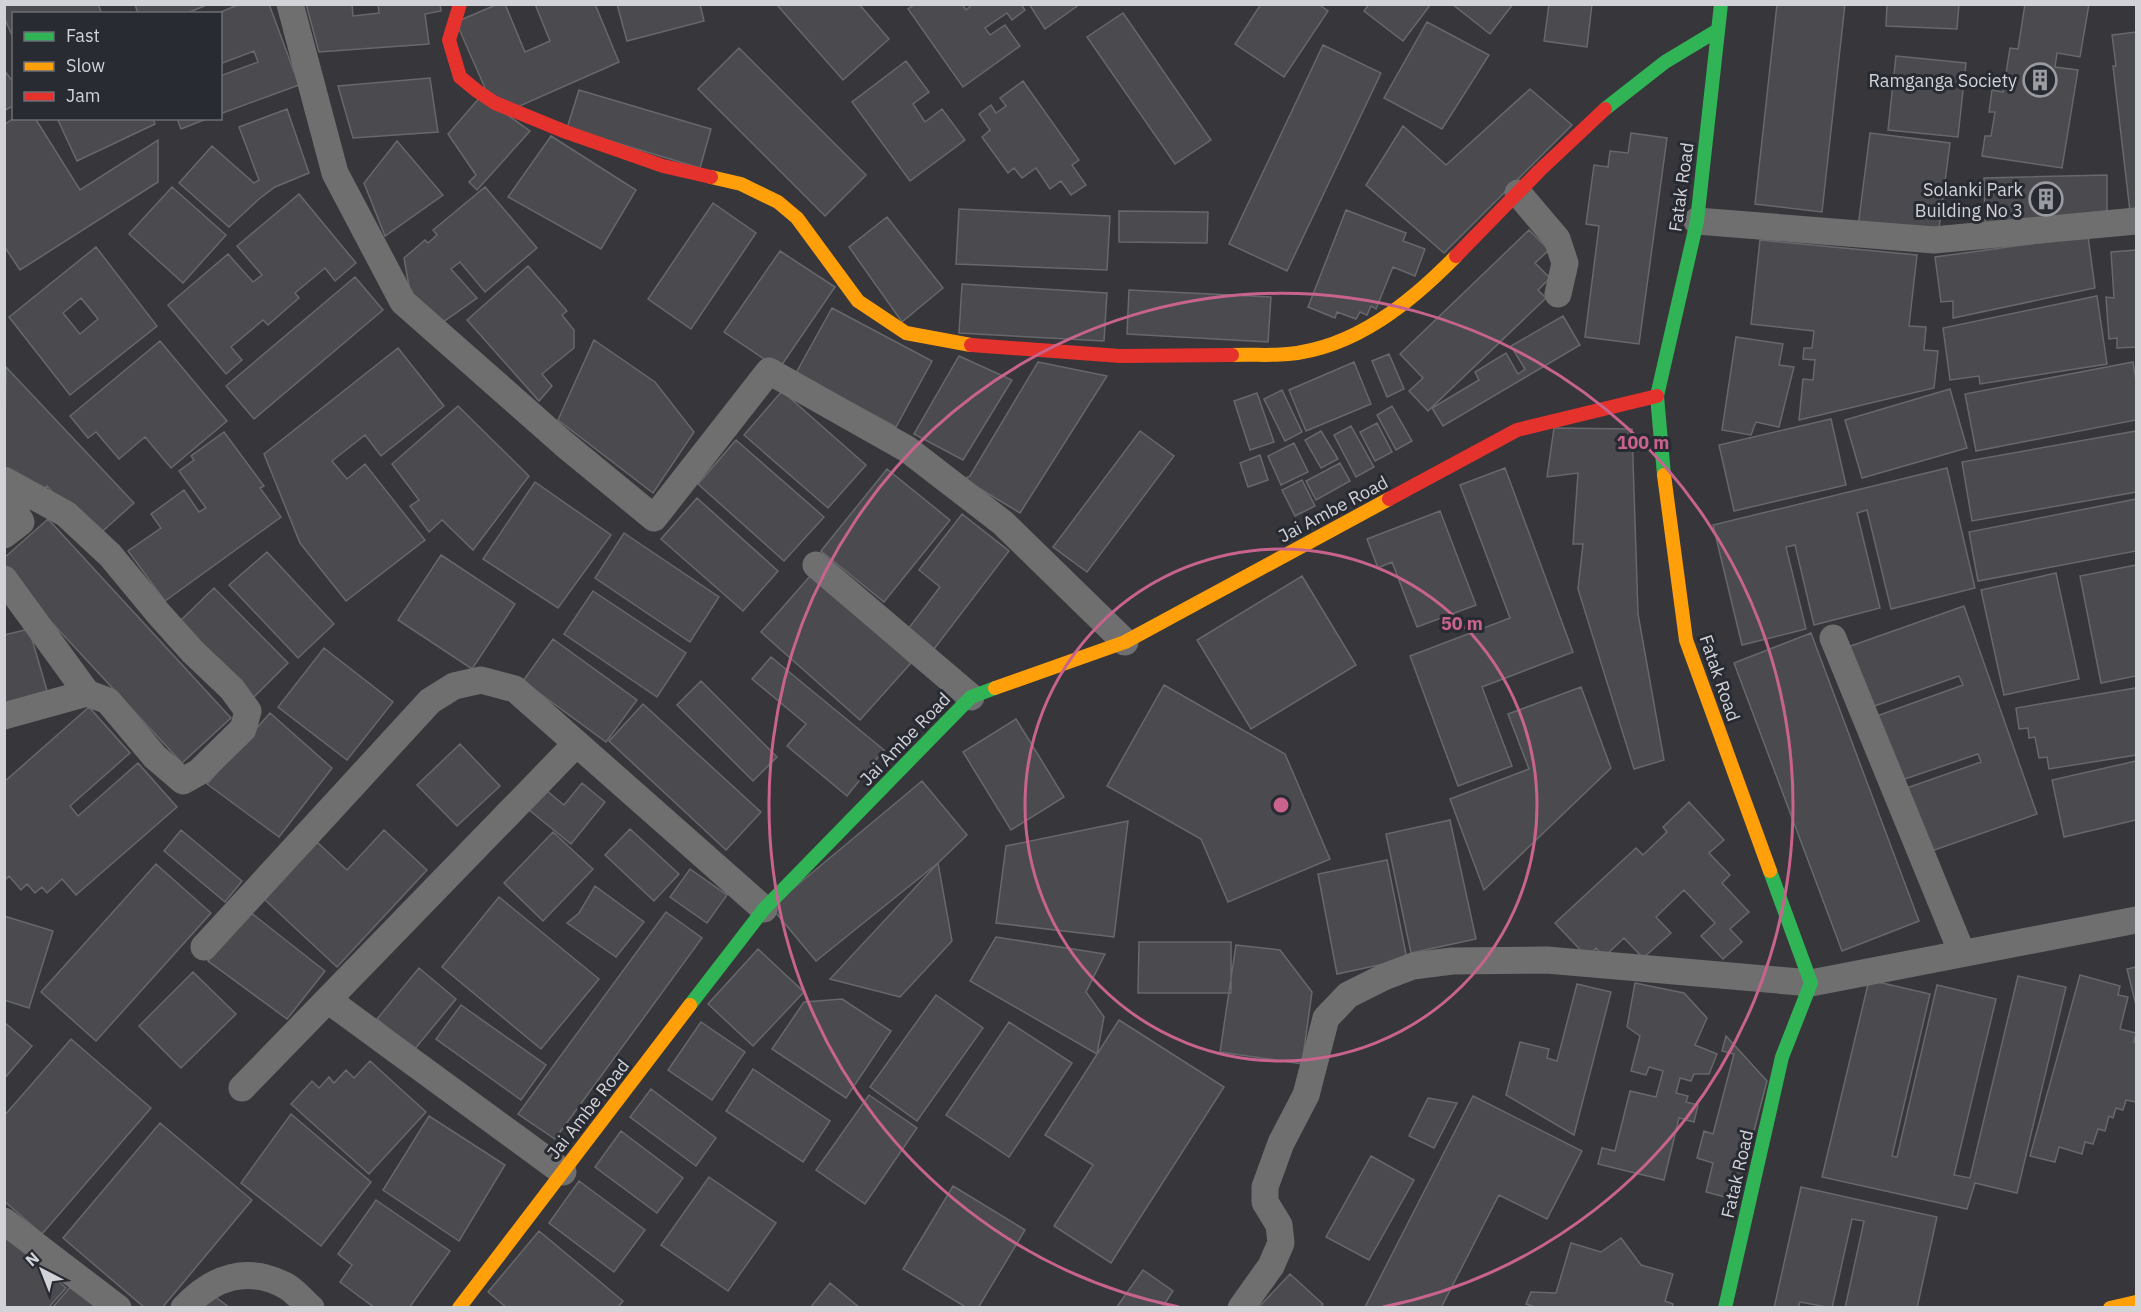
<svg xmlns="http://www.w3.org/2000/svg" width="2141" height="1312" font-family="'IBM Plex Sans',sans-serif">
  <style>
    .building { fill: #4b4b4f; stroke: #67686b; stroke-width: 1.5; fill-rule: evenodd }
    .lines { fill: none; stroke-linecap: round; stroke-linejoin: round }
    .street { stroke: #706f6f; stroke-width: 27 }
    .fast { stroke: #30b455; stroke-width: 14 }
    .slow { stroke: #ff9f0a; stroke-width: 14 }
    .jam { stroke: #e5322d; stroke-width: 14 }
    .ring { fill: none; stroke: #c8638d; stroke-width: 3 }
    .labels { text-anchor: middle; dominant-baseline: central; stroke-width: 6; stroke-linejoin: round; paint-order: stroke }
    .poi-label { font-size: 18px; fill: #d2d3d9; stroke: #292b33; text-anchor: end }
    .street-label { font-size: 18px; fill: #d2d3d9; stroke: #292b33 }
    .centre { fill: #c8638d; stroke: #292b33; stroke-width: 3 }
    .ring-label { font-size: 18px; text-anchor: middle; font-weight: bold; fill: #c8638d; stroke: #292b33; stroke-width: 6; stroke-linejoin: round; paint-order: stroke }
  </style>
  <rect width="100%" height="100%" fill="#36363b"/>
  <!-- building -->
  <path class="building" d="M4 4H98L102 14H14V40L4 17Z
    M135 4H209L185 14H138Z
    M240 4H269L299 85 220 114V76L258 62 254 51 220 64V14H216Z
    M306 4H352L353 16 379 13 378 4H440L441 11 425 14 429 44 319 52Z
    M498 4H505L525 52 550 41 535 4H595L619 62 513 109 489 97 456 22Z
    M617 4H700L704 21 627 41Z
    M859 4 889 39 843 80 777 5Z
    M915 4H962L966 10 973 4H1021L1025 10 1012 20 1007 13 985 28 990 35 1005 25 1020 46 963 87 908 9Z
    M1029 4H1080L1045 29Z
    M1261 4H1318L1328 11 1284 77 1235 44Z
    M1369 4H1431L1403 41 1364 11Z
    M1452 4H1513L1490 34Z
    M1549 4H1592L1587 47 1544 41Z
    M1777 4H1845L1822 212 1755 204Z
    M1887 4H1959L1957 29 1886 26Z
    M2025 4H2089L2080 57 2057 53 2055 67 2078 70 2062 168 1982 156 1985 136H1991L1995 112H1989L1992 90 2003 92 2010 48 2018 49Z
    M1123 13 1211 140 1175 164 1087 37Z
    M1427 22 1489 55 1442 129 1384 98Z
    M2136 32V219L2131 220 2113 66H2116L2112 35Z
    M1323 45 1381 73 1287 271 1229 244Z
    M739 48 866 175 825 216 698 89Z
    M1896 56 1966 63 1958 137 1888 130Z
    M906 61 929 92 913 104 925 122 942 109 965 140 910 181 852 102Z
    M4 70 14 83V105L4 111Z
    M430 78 438 132 353 138 338 86Z
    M1023 81 1079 160 1072 165 1086 185 1071 195 1061 181 1050 189 1036 168 1022 178 1014 168 1008 173 982 137 990 130 979 114 991 105 996 113 1006 106 1000 98Z
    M1530 89 1572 125 1444 253 1366 185 1403 126 1446 165Z
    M579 90 711 129 700 168 567 128Z
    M481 96 530 131 477 190 469 182 476 175 448 134Z
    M287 109 309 173 275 187 259 199 229 227 179 183 212 146 254 183 259 180 239 127Z
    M14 118H35L80 190 158 140V182L20 270 4 246V125Z
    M57 118H153L155 124 77 161Z
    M177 118H209L181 129Z
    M1631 133 1667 138 1639 344 1585 337 1599 226 1586 224 1594 165 1608 167 1610 151 1628 153Z
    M1870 133 1950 143 1938 236 1858 227Z
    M551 136 636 190 601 249 508 197Z
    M397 141 443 195 385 236 364 183Z
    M2107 175V221L1985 224 1984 178Z
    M172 187 226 235 183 283 129 234Z
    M485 187 537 248 485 292 460 262 451 269 477 298 443 322 410 292 404 258 425 240 428 243 437 235 433 230Z
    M299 194 356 263 335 281 325 268 295 293 299 298 268 325 263 320 231 347 242 360 226 374 168 305 228 254 253 282 262 275 237 246Z
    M713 203 756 233 691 329 648 299Z
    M959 209 1110 216 1107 270 956 264Z
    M1346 210 1406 233 1403 241 1425 249 1415 276 1393 267 1376 309 1371 306 1367 315 1360 312 1356 319 1337 312 1335 318 1308 307Z
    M1119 211 1208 212 1207 243 1119 242Z
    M887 217 943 288 902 322 849 247Z
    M1529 230 1549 250 1535 263 1550 278 1538 290 1546 298 1428 411 1409 391 1423 378 1400 354Z
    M2088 236 2095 288 1953 318V301L1941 302 1935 257Z
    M1760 240 1917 255 1909 326 1926 327 1924 350 1938 351 1934 388 1799 420 1803 379 1813 380 1815 360 1803 359 1804 348H1812L1814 331 1751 324Z
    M96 247 157 326 70 395 9 317ZM81 298 98 319 80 334 63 313Z
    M2136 250V347L2117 348V338L2109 339 2106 297 2114 298 2111 252Z
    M780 251 835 287 779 369 724 332Z
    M528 266 567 311 562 315 574 330V348L542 374 552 386 539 401 467 320Z
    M355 277 383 310 254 419 226 386Z
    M962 284 1107 293 1104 341 959 333Z
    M1129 290 1271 297 1268 342 1127 334Z
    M2097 296 2107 364 1980 384 1979 376 1950 380 1943 328Z
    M832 308 932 361 896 427 796 373Z
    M1563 316 1580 345 1443 426 1432 408 1479 380 1475 372 1506 353 1518 374 1525 369 1511 346Z
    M1736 337 1783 344 1779 365 1794 367 1779 427 1756 422 1751 435 1722 430Z
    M594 340 655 382 694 432 653 493 558 420Z
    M160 341 227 421 171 468 145 437 119 459 96 432 88 438 70 416Z
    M398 348 444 406 381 456 365 435 332 461 347 479 365 464 425 540 346 601 300 543 264 454Z
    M1389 354 1404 389 1387 397 1372 361Z
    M959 356 1012 380 963 460 914 434Z
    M1038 362 1107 376 1020 513 964 479 970 476Z
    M1354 362 1371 404 1306 431 1289 390Z
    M2133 362 2136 381V420L1976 451 1965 394Z
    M6 367 134 503 95 538 47 486 31 501 4 473Z
    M1950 389 1967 448 1862 478 1845 420Z
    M1282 390 1302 432 1285 441 1264 399Z
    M782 391 866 465 828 508 744 435Z
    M1257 393 1274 442 1250 450 1234 401Z
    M458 406 529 476 473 550 442 520 429 532 410 506 419 500 392 464Z
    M1392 406 1412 441 1396 450 1377 415Z
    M1831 419 1846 485 1734 511 1719 445Z
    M1377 423 1392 452 1375 461 1360 432Z
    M1351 426 1374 467 1356 477 1334 435Z
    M1554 428 1632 429 1638 614 1664 760 1634 769 1578 589 1583 544H1573L1578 473 1547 477Z
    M1140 431 1174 456 1087 572 1053 547Z
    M1321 431 1338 459 1321 468 1305 440Z
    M2136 431V492L1972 521 1962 462Z
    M224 432 264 486 260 488 281 517 165 601 128 551 161 528 151 514 184 490 199 512 206 508 179 471 194 460 191 456Z
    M736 440 824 517 784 561 698 484Z
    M1294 443 1308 472 1281 485 1268 456Z
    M1260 455 1268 480 1248 487 1240 463Z
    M1340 463 1350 481 1316 500 1306 481Z
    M1505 468 1573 652 1482 687 1512 766 1458 786 1410 656 1510 618 1460 485Z
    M1947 468 1975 588 1891 609 1867 510 1857 513 1880 608 1814 625 1795 545 1786 547 1806 629 1742 645 1713 525Z
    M887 469 950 520 884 602 821 551Z
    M1302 480 1315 506 1295 516 1282 490Z
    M535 482 611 535 558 608 483 559Z
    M697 498 778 571 743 611 661 539Z
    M2136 499V551L1978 581 1969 532Z
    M1440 511 1476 605 1417 627 1392 562 1378 568 1367 539Z
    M962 514 1009 551 931 653 905 633 940 587 919 570Z
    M48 519 231 718 182 763 4 571V558Z
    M624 533 719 597 690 642 595 578Z
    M267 552 334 624 298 658 229 585Z
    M441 555 515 604 472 669 398 620Z
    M2136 565V676L2101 683 2080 576Z
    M2056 573 2079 679 2004 695 1981 590Z
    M811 575 911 663 860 720 761 632Z
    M1302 576 1356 665 1251 729 1197 640Z
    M214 588 288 663 252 699 178 623Z
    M593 591 686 653 657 697 564 634Z
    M1964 606 2037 814 1923 854 1901 790 1981 762 1978 754 1896 782 1874 717 1963 685 1959 676 1866 709 1845 648Z
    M29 629 48 694 4 705V635Z
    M1811 633 1919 921 1842 951 1734 663Z
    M553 639 637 700 606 742 523 681Z
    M324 648 393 702 347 760 278 707Z
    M771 657 884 750 847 796 787 746 806 724 752 679Z
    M701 681 777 757 753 781 677 705Z
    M1164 685 1285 754 1330 859 1228 902 1201 839 1107 786Z
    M1581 687 1611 768 1484 890 1450 799 1529 769 1508 714Z
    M2136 688V755L2049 769 2047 757 2039 758 2035 737 2029 738 2028 728 2019 729 2016 708Z
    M643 704 761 812 726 850 609 741Z
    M89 707 130 753 70 806 78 816 138 763 177 807 76 895 62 879 47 893 42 887 35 893 27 884 21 890 9 876 4 881V782Z
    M270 713 332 768 279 837 207 784Z
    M1016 719 1064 797 1011 830 963 752Z
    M460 744 500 786 457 826 417 785Z
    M2136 761V820L2064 837 2052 780Z
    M922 781 967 835 938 863 816 961 771 907Z
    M582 783 605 802 571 844 529 810 546 790 564 805Z
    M1689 802 1724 840 1709 853 1730 875 1722 883 1749 912 1730 929 1742 942 1723 959 1701 936 1715 923 1684 890 1656 917 1671 933 1643 958 1624 938 1604 957 1596 948 1587 957 1555 923 1636 848 1643 855 1667 832 1663 827Z
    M1450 820 1476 939 1411 953 1386 834Z
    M1128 821 1114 937 996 923 1006 846Z
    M630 829 679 874 654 901 605 855Z
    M181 830 242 881 225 902 164 851Z
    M384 830 427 870 337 967 264 899 317 842 347 870Z
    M553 832 593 869 543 921 504 883Z
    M1387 860 1407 959 1337 974 1318 874Z
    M938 863 952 941 900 997 830 979Z
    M156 864 211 913 96 1041 41 992Z
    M690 869 727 895 707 923 670 897Z
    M595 886 644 922 616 957 567 923 579 913Z
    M499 897 599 979 541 1049 442 967Z
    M250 912 325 971 287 1019 208 961Z
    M666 912 702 938 555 1139 518 1114Z
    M4 916 53 931 29 1008 4 1000Z
    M996 937 1105 954 1086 992 1104 1017 1097 1054 970 981Z
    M1139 942H1231V993H1138Z
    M1236 945 1280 950 1312 992 1302 1064 1220 1052Z
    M758 949 804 992 753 1046 708 1004Z
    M2136 967V1005L2127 969Z
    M419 968 456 999 414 1050 377 1019Z
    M193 972 236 1014 181 1068 139 1026Z
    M2080 975 2120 986 2118 995 2128 997 2120 1029 2136 1033 2134 1042 2136 1043V1102L2126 1100 2123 1110 2116 1108 2113 1118 2109 1116 2105 1131 2098 1129 2093 1144 2085 1142 2082 1154 2059 1147 2055 1162 2030 1156Z
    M2018 976 2066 987 2017 1193 1975 1183 1967 1209 1822 1177 1869 980 1930 994 1892 1156 1897 1157 1937 985 1996 999 1954 1175 1970 1178Z
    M1635 983 1684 993 1707 1018 1695 1045 1717 1054 1709 1074H1694L1691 1081 1680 1078 1676 1093 1688 1096 1686 1102 1698 1105 1694 1122 1679 1118 1664 1180 1598 1164 1602 1148 1615 1151 1630 1091 1656 1097 1663 1071 1649 1067 1646 1075 1631 1071 1640 1036 1627 1027Z
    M1577 984 1611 992 1574 1135 1506 1095 1520 1042 1549 1049 1547 1058 1557 1061Z
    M936 995 983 1028 917 1121 870 1087Z
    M842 999 891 1031 846 1098 772 1049 804 1002Z
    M461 1005 546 1065 521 1100 436 1039Z
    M1119 1020 1224 1087 1111 1263 1054 1226 1093 1165 1045 1135Z
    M4 1022 32 1046 4 1079Z
    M701 1022 745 1052 712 1100 668 1070Z
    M1009 1022 1072 1063 1009 1157 946 1115Z
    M1726 1036 1767 1081 1736 1200 1706 1192 1713 1163 1697 1158 1704 1131 1713 1134 1734 1054 1722 1051Z
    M71 1039 151 1108 42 1234 4 1201V1116Z
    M370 1061 426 1112 369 1174 291 1104 312 1081 319 1088 329 1077 334 1083 346 1070 354 1078Z
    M753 1069 830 1121 803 1162 726 1111Z
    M651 1089 716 1138 696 1166 630 1117Z
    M869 1095 917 1128 865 1204 816 1170Z
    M1473 1096 1582 1151 1547 1219 1499 1195 1441 1308 1365 1307Z
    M1428 1098 1457 1103 1434 1148 1409 1136Z
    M291 1114 371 1182 321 1246 241 1183Z
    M429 1116 505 1165 459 1241 383 1190Z
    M160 1123 252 1200 162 1308H145L63 1238Z
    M621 1131 683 1178 657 1213 595 1167Z
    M1371 1156 1414 1180 1369 1260 1326 1237Z
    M709 1177 776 1223 728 1291 661 1245Z
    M579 1181 645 1230 614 1272 549 1223Z
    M953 1186 1025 1230 978 1308H967L903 1269Z
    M1801 1187 1937 1217 1917 1308H1845L1864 1221 1852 1219 1832 1308 1800 1302 1798 1308H1774Z
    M376 1200 450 1251 409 1308H375L340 1282 352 1265 338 1254Z
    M539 1231 623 1301 617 1308H507L488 1292Z
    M4 1232 66 1288 48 1308H4Z
    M1621 1238 1641 1265 1673 1274 1665 1301 1673 1304 1672 1308H1537L1526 1304 1531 1292 1556 1293 1571 1243 1601 1252Z
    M1143 1270 1173 1291 1162 1308H1116Z
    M1290 1274 1323 1304 1320 1308H1258Z
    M830 1283 860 1308H810Z
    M72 1285 97 1308H52Z
    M213 1295 230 1308H203Z"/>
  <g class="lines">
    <!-- street -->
    <path class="street" d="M290 4 335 173 403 302 564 444 654 518 769 371 907 449 1003 523 1125 642
      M1518 193 1557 239 1565 263 1558 294
      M1697 221 1934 240 2136 221
      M4 480 66 514 110 555 158 613 193 652 232 689 248 711 243 729 199 772 183 781 155 757 108 701 87 693 4 579
      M4 492 21 522 4 535
      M816 565 971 697
      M1833 638 1962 953
      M4 716 87 693
      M204 947 430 701 454 686 481 680 515 689 764 909
      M328 1000 563 1172
      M242 1088 576 744
      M4 1221 118 1308
      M184 1308C213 1277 247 1265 286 1286 295 1291 303 1301 311 1308
      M1241 1308 1271 1266 1281 1243 1279 1225 1265 1202V1187L1281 1143 1306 1095 1326 1018 1348 995 1384 977 1413 966 1452 961 1547 960 1811 983 2136 920"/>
    <!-- fast -->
    <path class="fast" d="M1605 109 1665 62 1718 30
      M1664 475 1657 396 1697 221 1721 4
      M690 1005 764 909 971 697 995 688
      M1725 1308 1782 1057 1811 983 1770 871"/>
    <!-- slow -->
    <path class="slow" d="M711 177 741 184 778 202 797 218 858 301 906 333 971 345
      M1232 355C1251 354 1270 356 1288 354 1355 348 1411 302 1456 256
      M1664 475 1686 640 1770 871
      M995 688 1125 642 1389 499
      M459 1308 690 1005
      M2110 1308 2136 1302"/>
    <!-- jam -->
    <path class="jam" d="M460 4 449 40 460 77 477 91 495 103 566 132 663 166 711 177
      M1456 256 1539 171 1605 109
      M971 345 1120 356 1232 355
      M1389 499 1517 430 1657 396"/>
  </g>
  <!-- distance rings -->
  <g class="ring">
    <circle cx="1281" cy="805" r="256"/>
    <path d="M1179 1307A512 512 0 1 1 1383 1307"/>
  </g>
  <!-- icons -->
  <defs>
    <g id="building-ring" transform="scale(1.725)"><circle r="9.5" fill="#292b33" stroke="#9b9ca2" stroke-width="1.5"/><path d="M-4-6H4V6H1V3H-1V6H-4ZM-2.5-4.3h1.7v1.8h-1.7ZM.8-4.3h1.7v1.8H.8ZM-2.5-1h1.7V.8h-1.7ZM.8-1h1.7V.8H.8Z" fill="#9b9ca2"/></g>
  </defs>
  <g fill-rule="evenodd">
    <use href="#building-ring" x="2040" y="80"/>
    <use href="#building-ring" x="2046" y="199"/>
  </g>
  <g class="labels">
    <!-- poi labels -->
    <g class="poi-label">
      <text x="2017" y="80">Ramganga Society</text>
      <text x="2023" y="189">Solanki Park<tspan x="2023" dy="21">Building No 3</tspan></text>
    </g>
    <!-- street labels -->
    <g class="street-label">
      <text transform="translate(1681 187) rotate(-82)">Fatak Road</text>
      <text transform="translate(1333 509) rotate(-28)">Jai Ambe Road</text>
      <text transform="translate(1720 678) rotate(71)">Fatak Road</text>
      <text transform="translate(905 739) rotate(-46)">Jai Ambe Road</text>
      <text transform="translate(588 1109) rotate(-52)">Jai Ambe Road</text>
      <text transform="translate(1737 1174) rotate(-77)">Fatak Road</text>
    </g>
  </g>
  <circle cx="1281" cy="805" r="9" class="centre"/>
  <g class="ring-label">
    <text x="1643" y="449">100 m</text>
    <text x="1462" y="630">50 m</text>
  </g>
  <!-- border -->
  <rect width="2141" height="1312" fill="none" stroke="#d2d3d9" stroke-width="12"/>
  <!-- legend -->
  <rect x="12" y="12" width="210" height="108" fill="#292b33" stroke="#6d6e75" stroke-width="1.5"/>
  <rect x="24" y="32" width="30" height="9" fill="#30b455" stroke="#6d6e75" stroke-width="1.5"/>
  <text x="66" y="42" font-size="18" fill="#d2d3d9">Fast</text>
  <rect x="24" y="62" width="30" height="9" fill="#ff9f0a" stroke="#6d6e75" stroke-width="1.5"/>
  <text x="66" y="72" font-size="18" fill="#d2d3d9">Slow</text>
  <rect x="24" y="92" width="30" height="9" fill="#e5322d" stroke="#6d6e75" stroke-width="1.5"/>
  <text x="66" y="102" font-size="18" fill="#d2d3d9">Jam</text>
  <!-- north arrow -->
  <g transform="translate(42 1270) rotate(318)" stroke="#292b33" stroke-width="4.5" paint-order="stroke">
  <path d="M0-4.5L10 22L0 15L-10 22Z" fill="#d2d3d9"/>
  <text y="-9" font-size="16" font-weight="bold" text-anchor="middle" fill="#d2d3d9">N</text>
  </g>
</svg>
